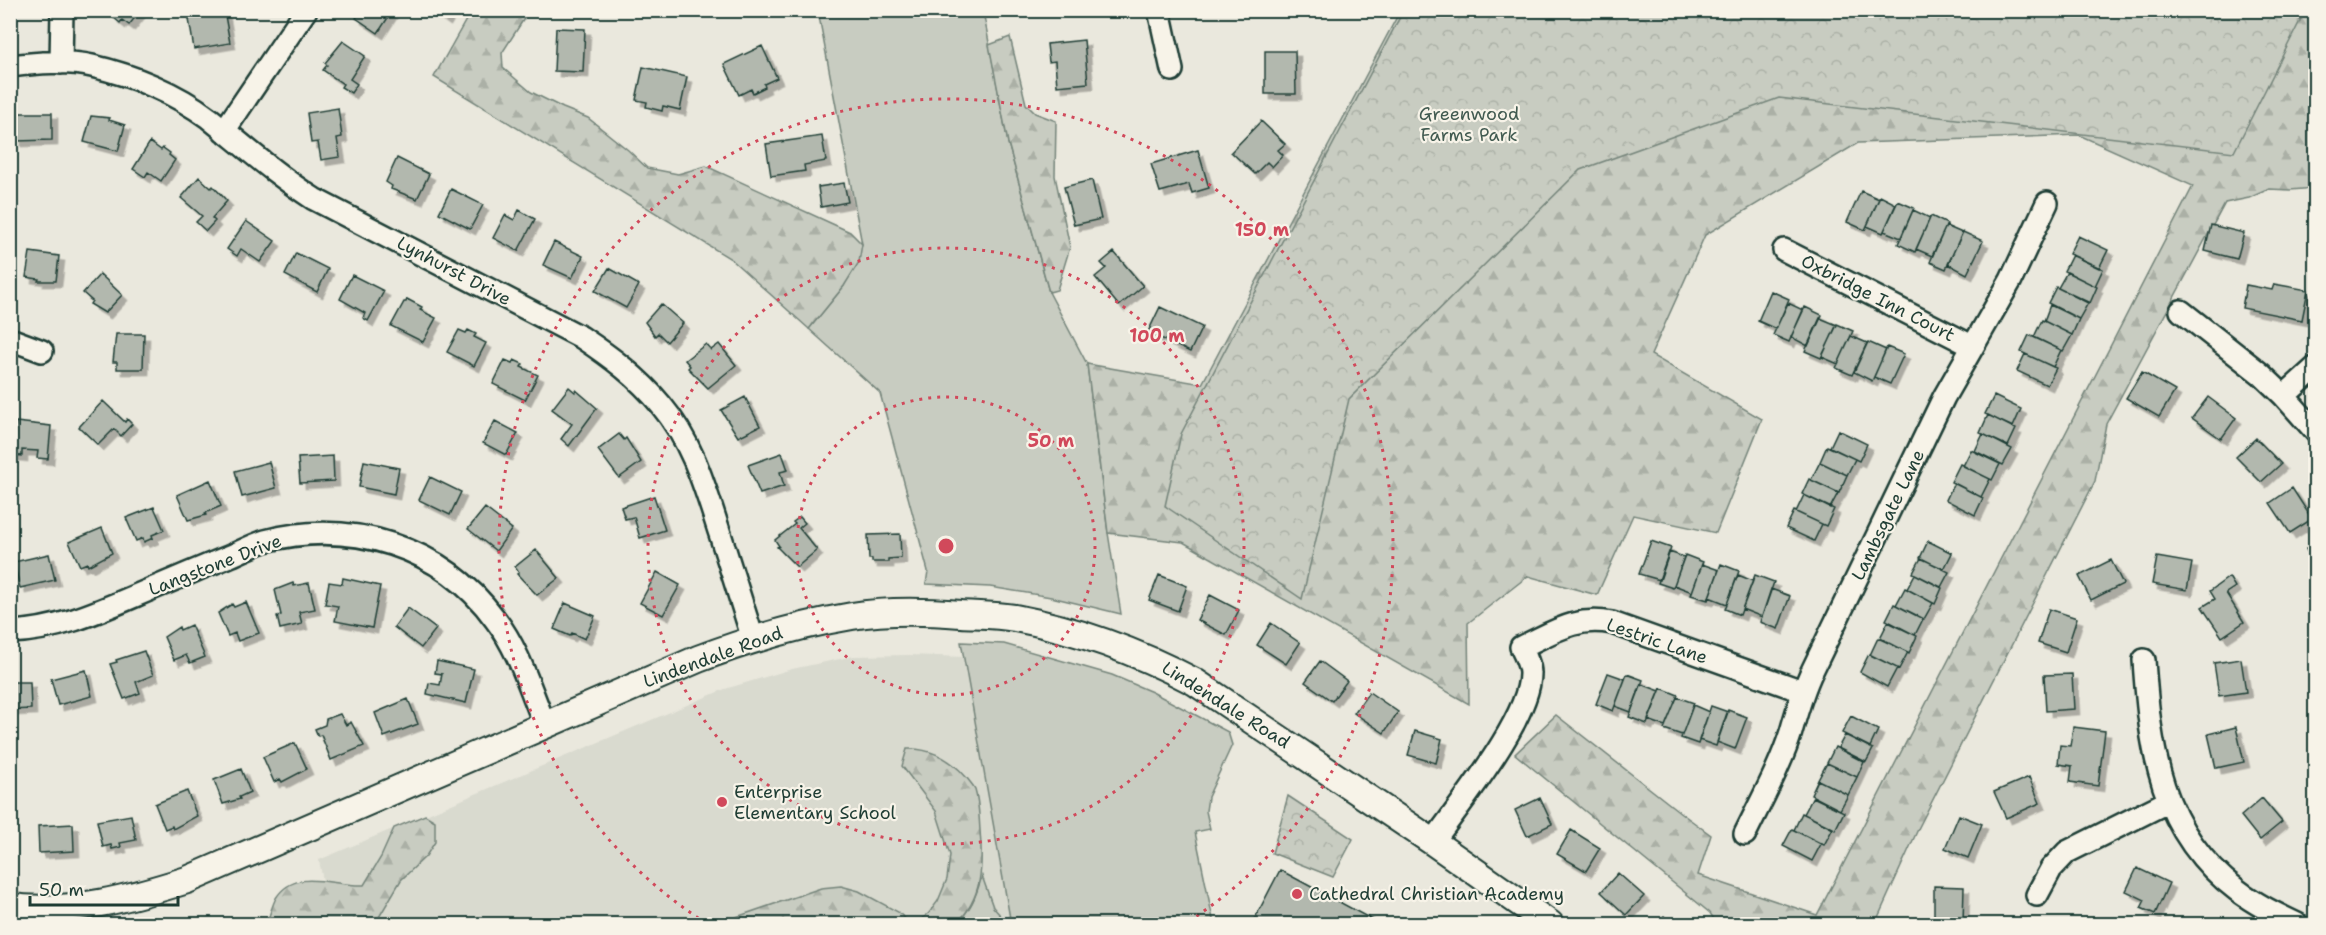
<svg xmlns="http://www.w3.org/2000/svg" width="2326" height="935" font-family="'Shantell Sans',sans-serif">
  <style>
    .built { fill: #d9dacf }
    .green { fill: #c8ccc1; stroke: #74847a; stroke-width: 1.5 }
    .forest { fill: url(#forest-firs); stroke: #74847a; stroke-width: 1.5 }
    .park { fill: url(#park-crowns); stroke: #74847a; stroke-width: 1.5 }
    .building { fill: #b2b8ae; stroke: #1f3d34; stroke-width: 1.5; filter: url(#shadow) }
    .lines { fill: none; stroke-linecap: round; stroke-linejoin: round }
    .minor-casing { stroke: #1f3d34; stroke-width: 26 }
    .tertiary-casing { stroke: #1f3d34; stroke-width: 30 }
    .minor { stroke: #f7f3e8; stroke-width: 21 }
    .tertiary { stroke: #f7f3e8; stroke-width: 26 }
    .ring { fill: none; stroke: #d1495b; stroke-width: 3; stroke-dasharray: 3 6 }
    .poi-dot { fill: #d1495b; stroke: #f7f3e8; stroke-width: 2 }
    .labels { text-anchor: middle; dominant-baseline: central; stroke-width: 4.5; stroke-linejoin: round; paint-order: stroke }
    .park-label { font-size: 18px; fill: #415a50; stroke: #f7f3e8 }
    .street-label { font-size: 18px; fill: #1f3d34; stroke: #f7f3e8 }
    .poi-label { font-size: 18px; fill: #1f3d34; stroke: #f7f3e8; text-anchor: start }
    .centre { fill: #d1495b; stroke: #f7f3e8; stroke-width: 3 }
    .ring-label { font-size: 18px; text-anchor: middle; font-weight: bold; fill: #d1495b; stroke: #f7f3e8; stroke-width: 4.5; stroke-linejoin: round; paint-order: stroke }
  </style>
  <defs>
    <pattern id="forest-firs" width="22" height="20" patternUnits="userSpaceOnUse" patternTransform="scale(1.5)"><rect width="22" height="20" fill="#c8ccc1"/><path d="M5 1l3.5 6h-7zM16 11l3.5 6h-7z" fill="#abb0a6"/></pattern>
    <pattern id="park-crowns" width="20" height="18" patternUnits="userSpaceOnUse" patternTransform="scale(1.5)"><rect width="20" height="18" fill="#c8ccc1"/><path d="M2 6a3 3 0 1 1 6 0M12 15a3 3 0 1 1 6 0" fill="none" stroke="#abb0a6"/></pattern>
    <filter id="shadow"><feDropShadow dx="5.5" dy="5.5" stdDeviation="0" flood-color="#0004"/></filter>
  </defs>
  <rect width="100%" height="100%" fill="#eae8dd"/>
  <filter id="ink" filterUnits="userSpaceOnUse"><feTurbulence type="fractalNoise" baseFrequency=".0167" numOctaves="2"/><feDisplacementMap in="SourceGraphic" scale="12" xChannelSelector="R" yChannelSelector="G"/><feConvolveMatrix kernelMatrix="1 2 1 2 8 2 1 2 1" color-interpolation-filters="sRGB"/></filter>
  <g filter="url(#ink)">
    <!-- built -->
    <path class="built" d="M909 655 965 657 1011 924H331L319 860 725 689 792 669 854 656Z"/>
    <!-- green -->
    <path class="green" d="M818 11H983L1008 143 1049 292 1087 364 1108 533 1121 614 1051 597 990 587 926 584 928 571 880 393 809 329 844 286 862 244Z
      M961 642 1004 644 1112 675 1152 692 1228 732 1232 745 1208 797 1206 811 1210 829 1195 832 1214 924H1011Z
      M982 876 993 907 1008 924H956C971 910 976 896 982 876Z"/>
    <!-- forest -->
    <path class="forest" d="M471 11H529L502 53 503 68 531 92 563 108 588 118 628 150 647 168 678 174 706 166 850 232 862 244 859 262 844 286 809 329 731 259 434 77Z
      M1400 11H2315V188L2290 190 2269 189 2249 198 2225 203 2106 424 2095 481 1919 827 1875 924H1717L1710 913 1515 754 1556 715 1681 813 1711 835 1698 875 1817 915 2193 186 2079 135 1858 143 1705 235 1651 355 1762 419 1716 533 1633 515 1597 595 1528 576 1468 623 1469 704 1183 542 1108 533 1087 364 1202 384Z
      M1010 37 1026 104 1035 113 1056 121 1055 176 1070 247 1057 290 1049 292 1008 143 989 45Z
      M907 749C932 748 951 759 967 778 969 781 973 785 975 789 979 802 979 817 980 830 983 866 983 898 956 924H716L821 888 841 886 859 891 898 912 909 922 920 921 929 913 938 901 947 879 950 855 936 811 902 766Z
      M425 815 435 821V842L426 856 401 880 375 924H266C270 916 272 905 276 898 296 866 335 887 364 885L381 857 394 828Z"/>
    <!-- park -->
    <path class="park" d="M1403 11V10L2305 11 2234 152 1779 98 1580 170 1349 399 1302 599 1165 506 1181 434Z
      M1288 796 1353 839 1333 877 1272 853Z"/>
    <!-- building -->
    <path class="building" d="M111 10H141L129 25 122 20 120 23 113 17 115 14Z
      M204 10H224L230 43 194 49 188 13Z
      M358 10H393L378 33 356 18 360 12Z
      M431 10H451L445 20Z
      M556 28 585 29 583 72 554 71Z
      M1084 40 1088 83 1057 86 1055 61 1049 62 1047 44Z
      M343 41 365 56 350 79 357 84 351 93 341 87 343 84 323 70 327 65 325 63Z
      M762 46 777 78 764 84 765 87 753 93 751 89 739 95 724 64Z
      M1265 51H1295L1296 94H1265Z
      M643 67 687 77 680 110 663 106 662 111 646 107 647 102 636 100Z
      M338 108 342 137 337 138 340 157 321 160 318 142 311 143 307 113Z
      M16 113H52V140L16 141Z
      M91 116 110 118 109 120 125 125 118 151 84 142Z
      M1261 121 1285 144 1278 150 1283 155 1272 167 1267 162 1255 174 1231 152Z
      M822 136 826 161 804 165 805 171 771 176 766 144Z
      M150 142 161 150 163 148 170 153 169 155 175 160 161 181 148 172 145 177 133 169Z
      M1198 150 1209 188 1192 193 1189 184 1160 192 1151 164Z
      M397 158 429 174 417 199 391 189 392 186 386 182Z
      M199 177 211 188 213 186 227 201 212 218 215 221 206 231 196 222 202 216 181 198Z
      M1092 180 1101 219 1074 225 1064 187Z
      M844 183 848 202 821 207 818 187Z
      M451 189 483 205 470 229 439 213Z
      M1861 191 1879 199 1865 230 1847 222Z
      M1880 196 1896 204 1883 233 1867 226Z
      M1898 201 1914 208 1901 238 1884 231Z
      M519 210 535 219 518 251 493 238 505 215 514 220Z
      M1913 210 1930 218 1915 252 1898 244Z
      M1931 216 1947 224 1932 256 1916 249Z
      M246 221 275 241 260 262 241 249 237 256 227 249Z
      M2211 225 2244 233 2237 259 2205 251Z
      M1946 226 1962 233 1946 269 1930 262Z
      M1963 232 1983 241 1967 274 1948 264Z
      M2078 236 2108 250 2099 268 2069 254Z
      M554 242 583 256 572 278 543 265Z
      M30 252 59 256 56 281H38L39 279 26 277Z
      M1114 252 1143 286 1119 306 1095 277 1106 268 1101 263Z
      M296 253 328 269 317 292 285 275Z
      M2072 255 2103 269 2095 286 2064 271Z
      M609 268 639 285 626 308 595 291Z
      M2067 272 2097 287 2090 303 2058 288Z
      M100 274 122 295 105 313 90 304 92 301 83 293Z
      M352 275 384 291 368 321 363 318 365 313 340 299Z
      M2274 284 2308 290 2302 320 2242 308 2246 285 2272 290Z
      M2056 287 2088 303 2079 319 2048 303Z
      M1771 291 1789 299 1776 329 1758 321Z
      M407 299 422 307 420 310 436 318 423 342 391 326 404 302H406Z
      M1788 303 1803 310 1789 342 1773 335Z
      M661 304 683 323 667 342 658 333 655 336 645 322Z
      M2050 305 2079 319 2072 335 2044 321Z
      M1160 307 1202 327 1190 352 1148 332Z
      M1805 307 1822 315 1808 346 1791 337Z
      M1820 318 1837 325 1821 358 1805 351Z
      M2042 320 2072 335 2063 351 2034 337Z
      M1837 324 1853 331 1838 364 1822 357Z
      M459 330 466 333 468 330 476 334 474 337 486 343 474 366 447 352Z
      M116 334H144L143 369H117V362H113Z
      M2029 335 2061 350 2053 367 2021 352Z
      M1851 336 1867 343 1852 375 1836 368Z
      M1868 342 1886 350 1872 381 1854 372Z
      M706 344 711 350 719 344 736 365 708 388 688 368 690 366 685 360Z
      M1887 347 1904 354 1890 384 1874 377Z
      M2025 354 2056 368 2047 385 2017 371Z
      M505 360 512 363 514 360 523 364 521 367 538 375 525 400 493 384Z
      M2142 372 2175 391 2159 417 2126 398Z
      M569 387 575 392 576 390 597 408 569 446 561 439 572 424 552 409Z
      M1994 396 2021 409 2013 427 1985 414Z
      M745 397 760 426 738 437 721 410Z
      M2208 397 2236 418 2221 439 2192 418Z
      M103 401 125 422 127 419 132 424 121 436 114 429 98 445 79 427Z
      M1988 415 2016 429 2008 446 1980 433Z
      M495 421 518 433 506 455 483 443Z
      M16 422 51 426 48 459 37 458 38 451 22 450V456L13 455Z
      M1838 430 1867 444 1859 461 1830 447Z
      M619 434 624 440 626 438 641 462 619 478 598 450Z
      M1983 434 2012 449 2003 465 1975 451Z
      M2256 438 2281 464 2261 482 2236 457Z
      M1827 446 1855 459 1847 475 1820 462Z
      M1971 450 2000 464 1992 480 1963 466Z
      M782 453 788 470 780 472 784 486 760 494 748 465Z
      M333 456 334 481 300 483 298 458Z
      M364 461 399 468 394 494 359 487Z
      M269 462 276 488 242 497 235 471Z
      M1820 462 1847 475 1839 493 1811 480Z
      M1960 464 1990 479 1981 497 1951 482Z
      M430 477 461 492 450 515 419 500Z
      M1809 479 1838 493 1830 508 1802 494Z
      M210 480 221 506 205 513 206 515 188 520 177 495Z
      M1954 483 1983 498 1975 515 1946 500Z
      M2292 488 2312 519 2290 533 2270 503Z
      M1804 495 1834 509 1826 526 1796 512Z
      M654 496 665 530 640 538 634 517 625 519 621 507Z
      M154 507 164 530 152 535 153 538 144 542 143 538 136 541 126 518Z
      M485 508 512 529 496 551 468 529Z
      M1794 511 1822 524 1814 541 1786 528Z
      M800 517 805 523 799 528 817 550 797 567 777 547 779 546 775 540 795 524 793 522Z
      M102 528 112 553 88 566 87 563 80 566 69 542Z
      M900 534 901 558 888 559V562H872V559H869L868 535Z
      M1651 541 1671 548 1660 580 1639 574Z
      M1928 541 1952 553 1944 569 1920 558Z
      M2316 544V569L2306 549Z
      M536 550 559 578 537 595 517 574 519 573 515 567Z
      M1669 552 1684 557 1673 588 1658 583Z
      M49 554 55 580 20 588 14 562Z
      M1685 555 1703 562 1692 592 1674 585Z
      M2157 557 2192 563 2187 590 2152 584Z
      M1921 558 1949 572 1941 587 1913 573Z
      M2111 560 2123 584 2091 600 2079 576Z
      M1702 564 1719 570 1708 600 1691 595Z
      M1721 564 1739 571 1727 604 1709 597Z
      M657 572 680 585 663 615 640 603Z
      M1915 574 1942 588 1935 604 1907 589Z
      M1159 575 1187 586 1178 611 1149 600Z
      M1738 575 1753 581 1740 615 1725 609Z
      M1755 575 1774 582 1762 617 1742 609Z
      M2229 577 2235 587 2226 593 2244 622 2222 637 2202 607 2215 599 2210 591Z
      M343 578 380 586 372 628 335 621 338 606 325 604 329 582 342 584Z
      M293 583 294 586 309 583 315 609 299 612 302 624 280 629 277 616 281 615 275 590Z
      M1905 588 1933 603 1924 619 1896 605Z
      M1771 589 1790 596 1778 629 1760 622Z
      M1210 595 1239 610 1226 635 1197 620Z
      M246 602 259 633 238 641 235 633 228 636 218 613 232 604 234 607Z
      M565 603 595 616 585 639 572 633 570 636 554 629Z
      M1894 604 1923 619 1915 635 1886 620Z
      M408 608 436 629 421 648 394 627Z
      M2049 609 2077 618 2066 652 2038 643Z
      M1888 622 1917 636 1909 653 1880 638Z
      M1271 623 1300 643 1286 664 1257 645Z
      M191 625 205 657 190 663 186 655 174 660 164 637 179 627 180 630Z
      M1878 638 1908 652 1899 669 1870 655Z
      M144 651 153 675 136 682 140 693 124 699 110 664 117 662 116 660Z
      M1869 654 1897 668 1887 687 1860 672Z
      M2241 659 2246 692 2219 696 2214 663Z
      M437 661 474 669 466 703 427 694 429 683 440 685 442 674 435 673Z
      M1320 661 1347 681 1332 701 1305 682Z
      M86 670 92 696 58 705 51 679Z
      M1608 673 1625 679 1613 711 1596 704Z
      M1627 674 1643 680 1631 712 1615 706Z
      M2072 674 2074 709 2046 711 2044 675Z
      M10 682H30L31 709 10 710Z
      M1641 684 1660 691 1647 724 1629 717Z
      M1661 688 1678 695 1665 726 1648 720Z
      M1369 692 1398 712 1384 733 1354 713Z
      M1677 697 1694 703 1682 735 1664 729Z
      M408 699 418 724 384 737 375 713Z
      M1693 705 1709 712 1698 744 1681 738Z
      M1711 706 1728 712 1716 746 1699 740Z
      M1728 710 1747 717 1735 749 1717 742Z
      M340 714 346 725 351 722 364 746 331 760 321 735 318 736 315 729 325 725 326 719Z
      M1851 716 1878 730 1870 747 1842 733Z
      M2073 727 2105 731 2098 786 2070 782 2072 766 2058 764 2060 745 2070 746Z
      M2236 727 2244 762 2216 768 2208 734Z
      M1415 731 1442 739 1436 763 1408 755Z
      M1845 735 1873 749 1866 762 1838 748Z
      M295 743 307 769 282 782 280 779 274 782 263 757Z
      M1835 747 1864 762 1857 777 1827 763Z
      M1827 763 1857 777 1848 795 1818 780Z
      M241 769 250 792 239 797 240 799 223 804 214 780Z
      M2029 777 2040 803 2006 818 1994 792Z
      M1818 780 1848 795 1840 810 1811 795Z
      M187 791 197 816 173 829 172 826 165 829 155 804Z
      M1813 797 1844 812 1835 830 1804 814Z
      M1540 798 1552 824 1527 836 1515 810Z
      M2262 798 2282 822 2260 840 2241 816Z
      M1802 813 1833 828 1824 845 1794 830Z
      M131 815 136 840 120 843 121 847 112 849 111 845 103 847 97 821Z
      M1959 815 1982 824 1968 858 1945 848Z
      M73 824 74 851 39 853 38 826Z
      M1792 829 1821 844 1812 861 1783 846Z
      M1571 830 1600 848 1586 871 1557 854Z
      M2137 868 2169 883 2155 914 2141 908 2145 900 2126 891Z
      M1280 870 1371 919 1368 924H1252Z
      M1618 873 1644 896 1626 915 1601 892Z
      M1934 886 1964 887 1963 923H1934Z
      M1664 916 1671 924H1654Z
      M1371 919 1382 924H1368Z"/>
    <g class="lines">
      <!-- minor casing -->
      <g class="minor-casing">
        <path id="minor" d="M1159 10 1172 70
          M61 63 62 10
          M10 66C37 63 66 60 92 66 132 75 176 93 209 118 244 146 276 175 314 199L581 337C611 357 638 377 661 405 693 443 705 488 720 534 731 569 742 604 753 639
          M224 131 306 10
          M1784 250 1972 346
          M2181 311 2261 374 2284 396 2316 432
          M10 339 42 351
          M2284 396 2316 367
          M10 632C65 630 112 605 161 585 183 576 205 566 228 557 240 552 253 545 265 541 351 519 442 546 495 619 519 650 530 689 545 725
          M2144 660C2150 749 2160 832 2237 890 2255 904 2276 914 2297 924
          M1745 834C1761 801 1780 767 1791 732 1797 711 1802 692 1812 671L1944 397 2011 280 2047 203
          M1433 842C1459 805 1531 717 1530 673 1530 665 1525 655 1521 647 1554 632 1575 616 1612 623L1802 691
          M2037 895 2051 869 2067 852 2169 801"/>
      </g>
      <!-- tertiary casing -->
      <g class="tertiary-casing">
        <path id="tertiary" d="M10 907C72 914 130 898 187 880L698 659C748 640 798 625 852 616 887 610 925 611 961 614 979 615 998 615 1015 618 1079 630 1138 652 1195 682L1433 842 1550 924"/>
      </g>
      <!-- minor -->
      <use href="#minor" class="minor"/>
      <!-- tertiary -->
      <use href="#tertiary" class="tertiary"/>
    </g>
  </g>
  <!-- distance rings -->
  <g class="ring">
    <circle cx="946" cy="546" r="149"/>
    <circle cx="946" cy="546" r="298"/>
    <path d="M706 923A447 447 0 1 1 1186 923"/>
  </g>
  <!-- markers -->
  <g class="poi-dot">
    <circle cx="722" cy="802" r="6"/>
    <circle cx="1297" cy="894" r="6"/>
  </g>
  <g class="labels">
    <!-- park labels -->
    <g class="park-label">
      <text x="1469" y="114">Greenwood<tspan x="1469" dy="21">Farms Park</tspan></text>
    </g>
    <!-- street labels -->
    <g class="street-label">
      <text transform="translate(454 271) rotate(28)">Lynhurst Drive</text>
      <text transform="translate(1878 298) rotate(27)">Oxbridge Inn Court</text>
      <text transform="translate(1888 515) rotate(-64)">Lambsgate Lane</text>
      <text transform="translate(215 565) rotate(-21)">Langstone Drive</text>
      <text transform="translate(1657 641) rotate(19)">Lestric Lane</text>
      <text transform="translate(713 657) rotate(-20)">Lindendale Road</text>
      <text transform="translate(1226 705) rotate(32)">Lindendale Road</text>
    </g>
    <!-- poi labels -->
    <g class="poi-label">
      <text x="734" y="792">Enterprise<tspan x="734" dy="21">Elementary School</tspan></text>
      <text x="1309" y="894">Cathedral Christian Academy</text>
    </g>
  </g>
  <circle cx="946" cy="546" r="9" class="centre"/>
  <g class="ring-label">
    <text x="1262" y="236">150 m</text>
    <text x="1157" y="342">100 m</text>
    <text x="1051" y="447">50 m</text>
  </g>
  <!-- margin -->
  <rect width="2326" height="935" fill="none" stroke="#f7f3e8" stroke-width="36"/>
  <rect x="18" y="18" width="2290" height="899" fill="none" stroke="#1f3d34" stroke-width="2" filter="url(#ink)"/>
  <!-- scale -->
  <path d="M30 896v9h148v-9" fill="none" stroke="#1f3d34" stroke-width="3"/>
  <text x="39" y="896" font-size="18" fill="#1f3d34" stroke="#f7f3e8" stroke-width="4.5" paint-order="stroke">50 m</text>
</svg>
